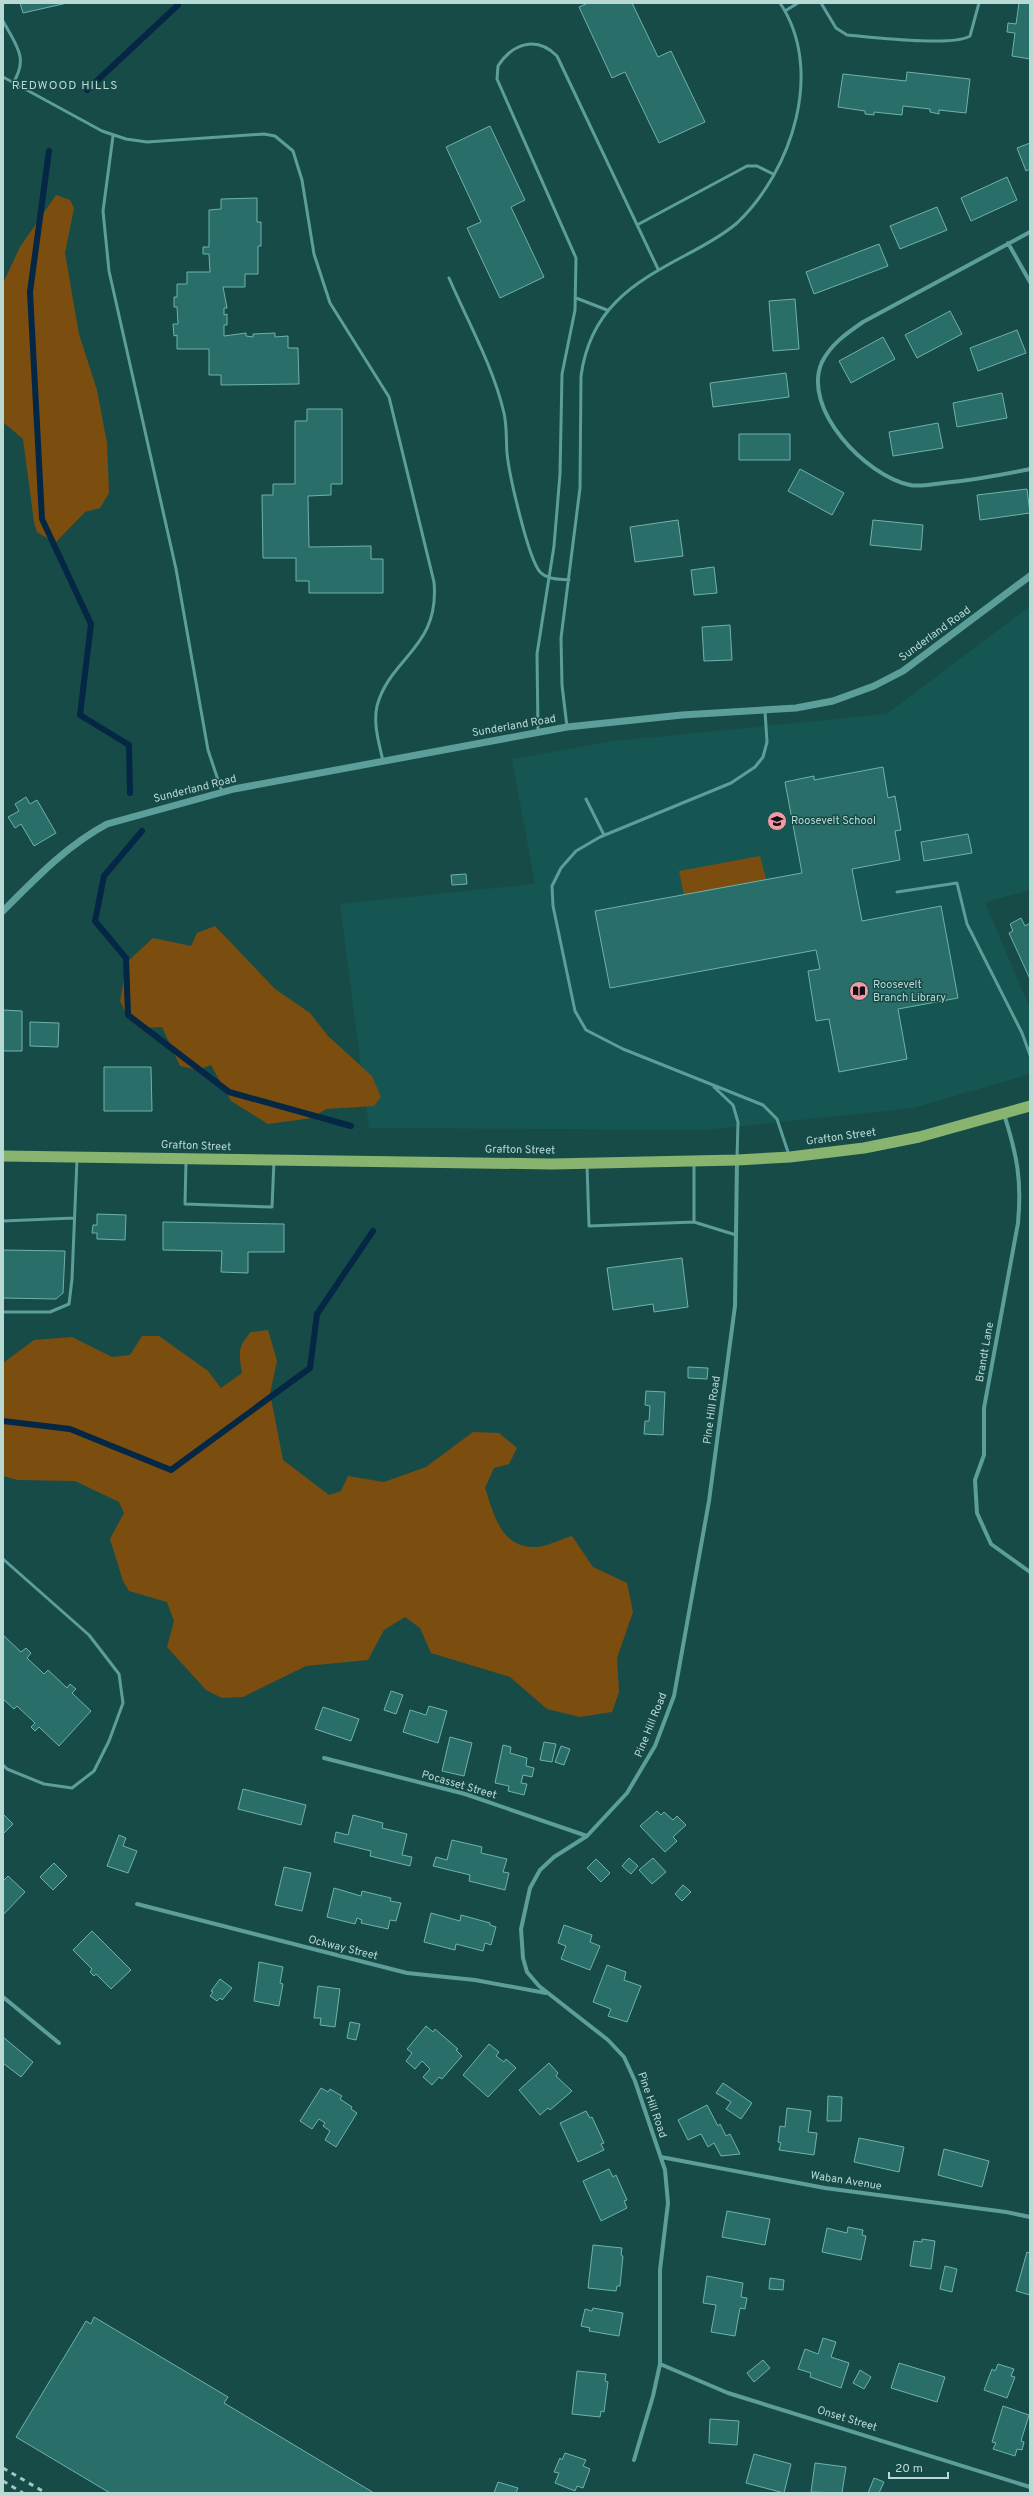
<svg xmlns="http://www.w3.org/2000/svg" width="1033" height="2496" font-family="Overpass,sans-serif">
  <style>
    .built { fill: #165652 }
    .green { fill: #7b4e10 }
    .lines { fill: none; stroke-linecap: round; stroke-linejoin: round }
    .stream { stroke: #042745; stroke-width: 6 }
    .building { fill: #2a6e6a; stroke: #6fb2ad }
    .service { stroke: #5c9e99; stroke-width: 3 }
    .minor { stroke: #5c9e99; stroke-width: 4 }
    .tertiary { stroke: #5c9e99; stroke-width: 7 }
    .trunk { stroke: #88b470; stroke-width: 11 }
    .rail { stroke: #a3c6c2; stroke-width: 3; stroke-dasharray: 5 5; stroke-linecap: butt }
    .labels { text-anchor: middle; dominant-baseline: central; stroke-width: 3; stroke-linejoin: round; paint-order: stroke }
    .street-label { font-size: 11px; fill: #b9d9d5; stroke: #174b48 }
    .poi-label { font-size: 11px; fill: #b9d9d5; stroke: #174b48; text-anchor: start }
    .neighbourhood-label { font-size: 12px; letter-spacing: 1px; fill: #b9d9d5; stroke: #174b48 }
  </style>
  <rect width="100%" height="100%" fill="#174b48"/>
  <!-- built -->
  <path class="built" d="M1030 606V890L985 902 1030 1009V1074L913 1108 705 1130 369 1128 340 904 535 884 512 759 614 741 887 714Z"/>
  <!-- green -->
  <path class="green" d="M56 195 70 200 74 208 65 253 79 334 97 390 107 443 109 493 100 508 85 512 55 543 37 532 34 522 23 439 3 422V283L20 247Z
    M760 856 766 879 684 895 679 871Z
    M215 926 275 989 310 1013 328 1036 372 1076 381 1097 374 1106 326 1109 312 1118 268 1124 231 1101 211 1065 198 1070 180 1066 162 1027 145 1028 129 1020 120 1001 127 962 153 938 191 946 197 933Z
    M268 1330 277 1361 270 1393 283 1460 329 1495 341 1491 348 1476 384 1482 426 1467 473 1432 499 1433 517 1448 509 1464 494 1468 485 1488C494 1514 500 1546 533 1547 545 1548 561 1539 572 1536L593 1567 627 1583 633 1612 617 1658 619 1692 612 1712 580 1717 547 1709 510 1677 431 1653 420 1628 405 1617 384 1630 368 1660 306 1666 243 1697 222 1698 206 1690 167 1647 174 1621 167 1602 129 1591 123 1581 110 1539 124 1513 119 1502 75 1481 18 1480 3 1476V1363L34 1340 72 1337 112 1357 130 1355 142 1336H159L208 1371 221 1388 242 1373C239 1354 237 1347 251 1332Z"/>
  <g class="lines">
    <!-- stream -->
    <path class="stream" d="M87 90 178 5V3
      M49 151 30 292 42 519 91 624 80 715 129 745 130 793
      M142 831 104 876 95 921 126 958 128 1015 229 1092 351 1126
      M3 1421 70 1429 171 1470 310 1368 317 1314 373 1231"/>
  </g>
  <!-- building -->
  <path class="building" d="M20 3H67L23 13Z
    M588 3H632L658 57 671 51 705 122 659 143 625 72 612 78 579 7Z
    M1019 3H1030V59L1012 56 1015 33 1007 32 1008 23 1016 24Z
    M907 72 970 79 966 113 939 110V114L930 112V109L903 106 902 115 874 112V115L865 114V111L838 107 843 74 906 81Z
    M490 126 525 200 511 207 544 277 500 298 467 228 481 222 446 147Z
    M1030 143V169L1026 171 1017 148Z
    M1007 177 1017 200 971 221 961 198Z
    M257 198V222H261V246H258V274H245V287H223L227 308H224V315L227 314V325H224V336L246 333V336L253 337V334L275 333V337L288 336V348H298L299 384 221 385V375H209V349H177V335L174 336 173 324H178L177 307H174V297H177V284H187V272H210L209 254H203V247H209V210L221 209V199Z
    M937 207 947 230 900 249 890 226Z
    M879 244 888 266 814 294 806 272Z
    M795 299 799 349 773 351 769 301Z
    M950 311 962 334 917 358 905 335Z
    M1017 330 1026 353 978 371 970 348Z
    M883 337 895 359 851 383 839 361Z
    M786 373 789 397 713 407 710 383Z
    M1002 393 1007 418 957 427 953 403Z
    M307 409H342V484H331V495L308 496 309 547 371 546V559H383V593H309V581H296V558H263L262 495H273V484H295V421H307Z
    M938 423 943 448 893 456 889 432Z
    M739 434H790V460H739Z
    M800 469 844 493 832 515 788 491Z
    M1027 489 1030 513 980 520 977 495Z
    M678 520 683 556 635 562 630 527Z
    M873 520 923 525 921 550 870 545Z
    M714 567 717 593 694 595 691 570Z
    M730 625 732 660 704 661 702 627Z
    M883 767 888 798 895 796 901 830 895 831 900 860 852 869 862 921 941 906 958 998 898 1009 907 1059 839 1072 829 1019 816 1021 808 971 820 969 816 950 610 988 595 911 802 873 785 782 814 776V780Z
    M26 797 30 804 37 800 56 833 34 846 21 824 15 828 8 817 19 811 15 804Z
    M968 834 972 853 924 861 921 842Z
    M466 874 467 884 452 885 451 875Z
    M1021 918 1025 926 1030 923V979L1009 933 1013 931 1010 924Z
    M3 1010 22 1011V1051H3Z
    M30 1022 59 1023 58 1047 30 1046Z
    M104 1067H151L152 1111H104Z
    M97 1214 126 1215 125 1240 97 1239V1233H92L93 1225H97Z
    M163 1222 284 1224V1252H248V1273L221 1272 222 1251 163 1250Z
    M3 1250 65 1251 63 1293 56 1299 3 1298Z
    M682 1258 688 1307 654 1312 653 1304 613 1310 607 1268Z
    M688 1367 708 1368 707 1379 688 1378Z
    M646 1391 665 1392 663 1435 644 1434 645 1421H649L650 1406 645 1405Z
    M3 1635 21 1652 26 1648 31 1653 27 1658 44 1674 48 1670 67 1688 70 1684 76 1689 72 1693 91 1711 59 1746 39 1727 35 1731 31 1727 35 1723 17 1706 14 1709 3 1699Z
    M391 1691 403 1695 396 1714 384 1710Z
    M429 1706 447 1711 438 1743 403 1732 410 1710 426 1715Z
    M323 1707 359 1719 351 1741 315 1729Z
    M450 1737 472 1743 464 1776 442 1771Z
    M544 1742 556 1744 552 1762 540 1760Z
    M503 1745 511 1747 510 1753 527 1758 526 1766 534 1768 532 1777 523 1775 521 1783 527 1784 524 1795 508 1791 509 1786 495 1783Z
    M561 1746 570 1749 564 1765 555 1762Z
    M243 1789 306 1805 301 1825 238 1809Z
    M657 1811 661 1815 664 1812 673 1820 677 1816 686 1825 673 1837 677 1841 665 1852 640 1826Z
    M3 1814 13 1824 3 1834Z
    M353 1815 383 1823 382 1828 407 1834 402 1855 412 1857 410 1866 370 1856 371 1851 334 1842 336 1832 348 1835Z
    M119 1835 126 1838 123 1846 137 1851 128 1873 107 1866Z
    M452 1840 482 1847 481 1853 507 1859 503 1872 509 1873 505 1890 469 1881 470 1875 433 1866 436 1857 447 1860Z
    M629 1858 638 1866 631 1874 622 1866Z
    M653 1858 666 1872 652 1884 639 1870Z
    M596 1859 610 1873 601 1882 587 1868Z
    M54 1863 67 1876 53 1890 40 1877Z
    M284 1867 311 1873 302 1911 275 1905Z
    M8 1876 25 1892 3 1915V1881Z
    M683 1885 691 1892 682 1901 675 1894Z
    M334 1888 361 1896 362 1891 391 1898 390 1901 401 1903 396 1921 390 1920 388 1929 361 1923 362 1920 357 1918 355 1924 327 1917Z
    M431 1913 460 1921 461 1915 490 1923V1925L496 1927 491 1945 485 1943 483 1951 456 1944 455 1950 424 1942Z
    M564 1925 592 1935 590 1942 600 1946 590 1970 561 1959 566 1946 558 1943Z
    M92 1931 131 1970 111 1989 96 1974 94 1976 90 1972 92 1969 73 1950Z
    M259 1962 283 1967 280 1983 283 1984 279 2006 254 2001Z
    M607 1965 626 1972 624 1980 641 1986 627 2022 608 2016 611 2009 593 2002Z
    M220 1979 232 1988 222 2000 220 1998 217 2001 210 1996 213 1992 211 1991Z
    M318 1986 340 1989 335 2027 320 2025 321 2018H314Z
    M350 2022 360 2024 356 2040 347 2038Z
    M426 2026 433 2032 435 2029 458 2049 456 2050 462 2056 442 2079 439 2077 432 2085 423 2077 430 2069 422 2061 415 2069 406 2061 412 2053 407 2049Z
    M3 2037 33 2062 21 2077 3 2063Z
    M489 2044 499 2052 496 2056 504 2062 506 2059 516 2068 488 2097 463 2075Z
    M549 2063 558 2073 556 2076 572 2091 550 2110 548 2108 540 2115 519 2090Z
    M723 2083 752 2103 741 2119 726 2109 731 2102 716 2093Z
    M321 2088 328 2092 330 2089 342 2096 340 2099 352 2107 351 2109 357 2113 336 2147 325 2140 330 2131 323 2126 325 2123 319 2119 312 2129 300 2121Z
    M828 2096 842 2097 841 2121H827Z
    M707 2105 718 2126 720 2124 726 2136 730 2134 740 2154 721 2156 714 2143 708 2147 701 2134 688 2140 678 2120Z
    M787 2108 811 2111 808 2132 817 2133 814 2155 779 2150 781 2143 778 2142 780 2126 785 2127Z
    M586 2111 590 2118 592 2117 604 2143 601 2144 604 2150 578 2162 560 2123Z
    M859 2138 904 2147 899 2172 854 2162Z
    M944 2149 989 2161 982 2187 938 2175Z
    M609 2169 613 2177 616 2175 627 2200 624 2201 627 2208 601 2221 583 2181Z
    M727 2211 770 2219 765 2245 722 2237Z
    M848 2227 863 2230 862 2235 866 2236 861 2260 822 2252 827 2228 847 2233Z
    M922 2239 935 2241 931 2269 910 2266 914 2241 922 2242Z
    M593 2245 622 2248 621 2255 623 2256 620 2286H617L616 2291 588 2288Z
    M1027 2252 1030 2253V2295L1016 2291Z
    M945 2266 957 2269 952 2292 940 2289Z
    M707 2276 743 2283 741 2297 747 2298 745 2309 740 2308 735 2336 711 2332 716 2305 703 2303Z
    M770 2278 784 2280 783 2290 769 2289Z
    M593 2308 623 2313 619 2336 589 2331 590 2328 581 2326 585 2309 592 2311Z
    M94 2317 228 2397 224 2403 374 2493H110L16 2437 86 2321 91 2324Z
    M823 2338 836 2342 831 2357 849 2363 841 2388 810 2377 811 2373 798 2369 805 2349 818 2354Z
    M763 2360 770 2368 754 2382 747 2373Z
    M899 2363 945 2377 937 2402 891 2388Z
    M998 2364 1014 2369 1011 2376 1015 2377 1007 2398 984 2390 992 2369 995 2371Z
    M860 2370 871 2377 864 2389 853 2383Z
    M577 2371 606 2374 605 2381 608 2382 604 2412 601 2411 600 2417 572 2414Z
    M1003 2406 1029 2415 1021 2441 1024 2442 1022 2450 1017 2449 1015 2456 993 2449 996 2443 992 2442Z
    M710 2419 739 2421 737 2445 709 2443Z
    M565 2453 586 2460 583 2466 590 2469 583 2488 577 2486 575 2491 555 2483 559 2473 554 2472 560 2458 562 2460Z
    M754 2454 791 2464 784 2493 746 2483Z
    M815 2463 846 2467 842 2493 811 2492Z
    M874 2478 884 2482 879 2493H868Z
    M498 2482 518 2488 516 2493H494Z"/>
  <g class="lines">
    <!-- service -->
    <path class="service" d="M821 3 836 28 847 35C871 37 952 47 970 36L979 3
      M785 11 798 3
      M3 21C16 45 29 58 13 83
      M3 77 102 131 126 139 147 142 264 134 275 136 293 151 302 180 314 254 330 303 389 397 434 582C440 648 390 657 377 706 373 724 379 743 383 761
      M113 136 103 211 109 271 176 569 208 750 222 792
      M637 225 747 166H757L773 174
      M449 278C468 322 493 366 504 413 507 426 506 440 507 453 509 474 528 558 540 572 548 580 559 579 569 580
      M576 298 607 310
      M765 711 767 742 763 757 755 767 731 783 600 837 576 851 561 868 552 886 553 906 575 1011 586 1030 623 1049 763 1105 777 1119 789 1155
      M567 727 562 685 561 638 580 488 581 376C590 310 631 284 686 255 703 246 722 236 737 223 792 171 825 70 780 3
      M538 731 537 654 554 546 560 474 562 374 575 310 576 258 497 79 498 66C512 44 536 35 557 56L658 269
      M586 799 604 835
      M897 892 957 883 967 924 1022 1033 1030 1055
      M714 1087 733 1105 738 1122 737 1158
      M186 1161 185 1204 272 1207 274 1161
      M587 1165 589 1226 694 1222V1163
      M3 1221 74 1218
      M694 1222 736 1235
      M3 1312H50L69 1304 72 1279 77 1159
      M3 1559 89 1635 119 1674 123 1703 109 1741 94 1771 72 1788 44 1784 7 1769 3 1765"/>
    <!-- minor -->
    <path class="minor" d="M1030 232 863 322C847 333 831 344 822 362 801 409 866 476 910 485 920 487 933 484 943 483 973 480 1001 475 1030 469
      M1008 243 1030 282
      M1004 1114C1017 1155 1022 1180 1018 1223L984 1408V1455L975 1480 977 1513 991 1544 1030 1572
      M324 1758 465 1794 587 1836
      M137 1904 407 1973 475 1980 546 1993
      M3 1997 59 2043
      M661 2157 825 2188 1006 2212 1030 2217
      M660 2364 728 2393 1030 2487
      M634 2460 653 2396 660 2364V2270L668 2203 665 2170 635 2081 624 2057 608 2040 539 1986 527 1972 523 1958 521 1929 530 1888 540 1870 554 1857 587 1836 627 1793 655 1746 674 1696 709 1501 735 1306 737 1161"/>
    <!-- tertiary -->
    <path class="tertiary" d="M3 911C35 879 66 846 107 824L234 789 567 727 682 715 796 708 833 701 874 686 903 671 1030 576"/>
    <!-- trunk -->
    <path class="trunk" d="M3 1156 552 1164 737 1160 790 1157 864 1148 919 1137 1030 1106"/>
    <!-- rail -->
    <path class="rail" d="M3 2468 46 2493
      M3 2481 23 2493"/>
  </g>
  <!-- icons -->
  <defs>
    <g id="school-disc" transform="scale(1)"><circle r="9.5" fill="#f39aa9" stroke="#174b48"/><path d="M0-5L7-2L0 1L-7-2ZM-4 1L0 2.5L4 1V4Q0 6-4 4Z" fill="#111"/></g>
    <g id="library-disc" transform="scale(1)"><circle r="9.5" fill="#f39aa9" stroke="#174b48"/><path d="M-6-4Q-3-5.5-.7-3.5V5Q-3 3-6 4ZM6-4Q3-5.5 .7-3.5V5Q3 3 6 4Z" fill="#111"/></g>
  </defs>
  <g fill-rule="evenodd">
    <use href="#school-disc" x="777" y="821"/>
    <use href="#library-disc" x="859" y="991"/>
  </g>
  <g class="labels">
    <!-- street labels -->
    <g class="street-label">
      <text transform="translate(935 634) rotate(-36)">Sunderland Road</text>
      <text transform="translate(514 726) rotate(-10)">Sunderland Road</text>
      <text transform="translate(195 789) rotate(-14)">Sunderland Road</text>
      <text transform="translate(841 1137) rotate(-8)">Grafton Street</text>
      <text transform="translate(196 1146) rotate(2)">Grafton Street</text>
      <text transform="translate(520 1150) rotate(1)">Grafton Street</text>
      <text transform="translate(985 1352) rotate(-80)">Brandt Lane</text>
      <text transform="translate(712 1410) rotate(-82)">Pine Hill Road</text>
      <text transform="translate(651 1725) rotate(-68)">Pine Hill Road</text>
      <text transform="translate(459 1785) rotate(16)">Pocasset Street</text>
      <text transform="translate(343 1948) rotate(14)">Ockway Street</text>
      <text transform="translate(652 2105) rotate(71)">Pine Hill Road</text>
      <text transform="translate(846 2181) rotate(9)">Waban Avenue</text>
      <text transform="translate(847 2419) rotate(17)">Onset Street</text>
    </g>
    <!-- poi labels -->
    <g class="poi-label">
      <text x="791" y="821">Roosevelt School</text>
      <text x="873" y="985">Roosevelt<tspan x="873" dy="13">Branch Library</tspan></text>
    </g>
    <!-- neighbourhood labels -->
    <g class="neighbourhood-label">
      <text x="65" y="86">REDWOOD HILLS</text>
    </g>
  </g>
  <!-- border -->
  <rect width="1033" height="2496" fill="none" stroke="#b9d9d5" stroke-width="8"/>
  <!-- scale -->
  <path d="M889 2472v6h59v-6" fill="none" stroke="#b9d9d5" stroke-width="2"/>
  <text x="895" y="2472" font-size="12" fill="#b9d9d5" stroke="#174b48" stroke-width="3" paint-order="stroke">20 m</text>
</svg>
